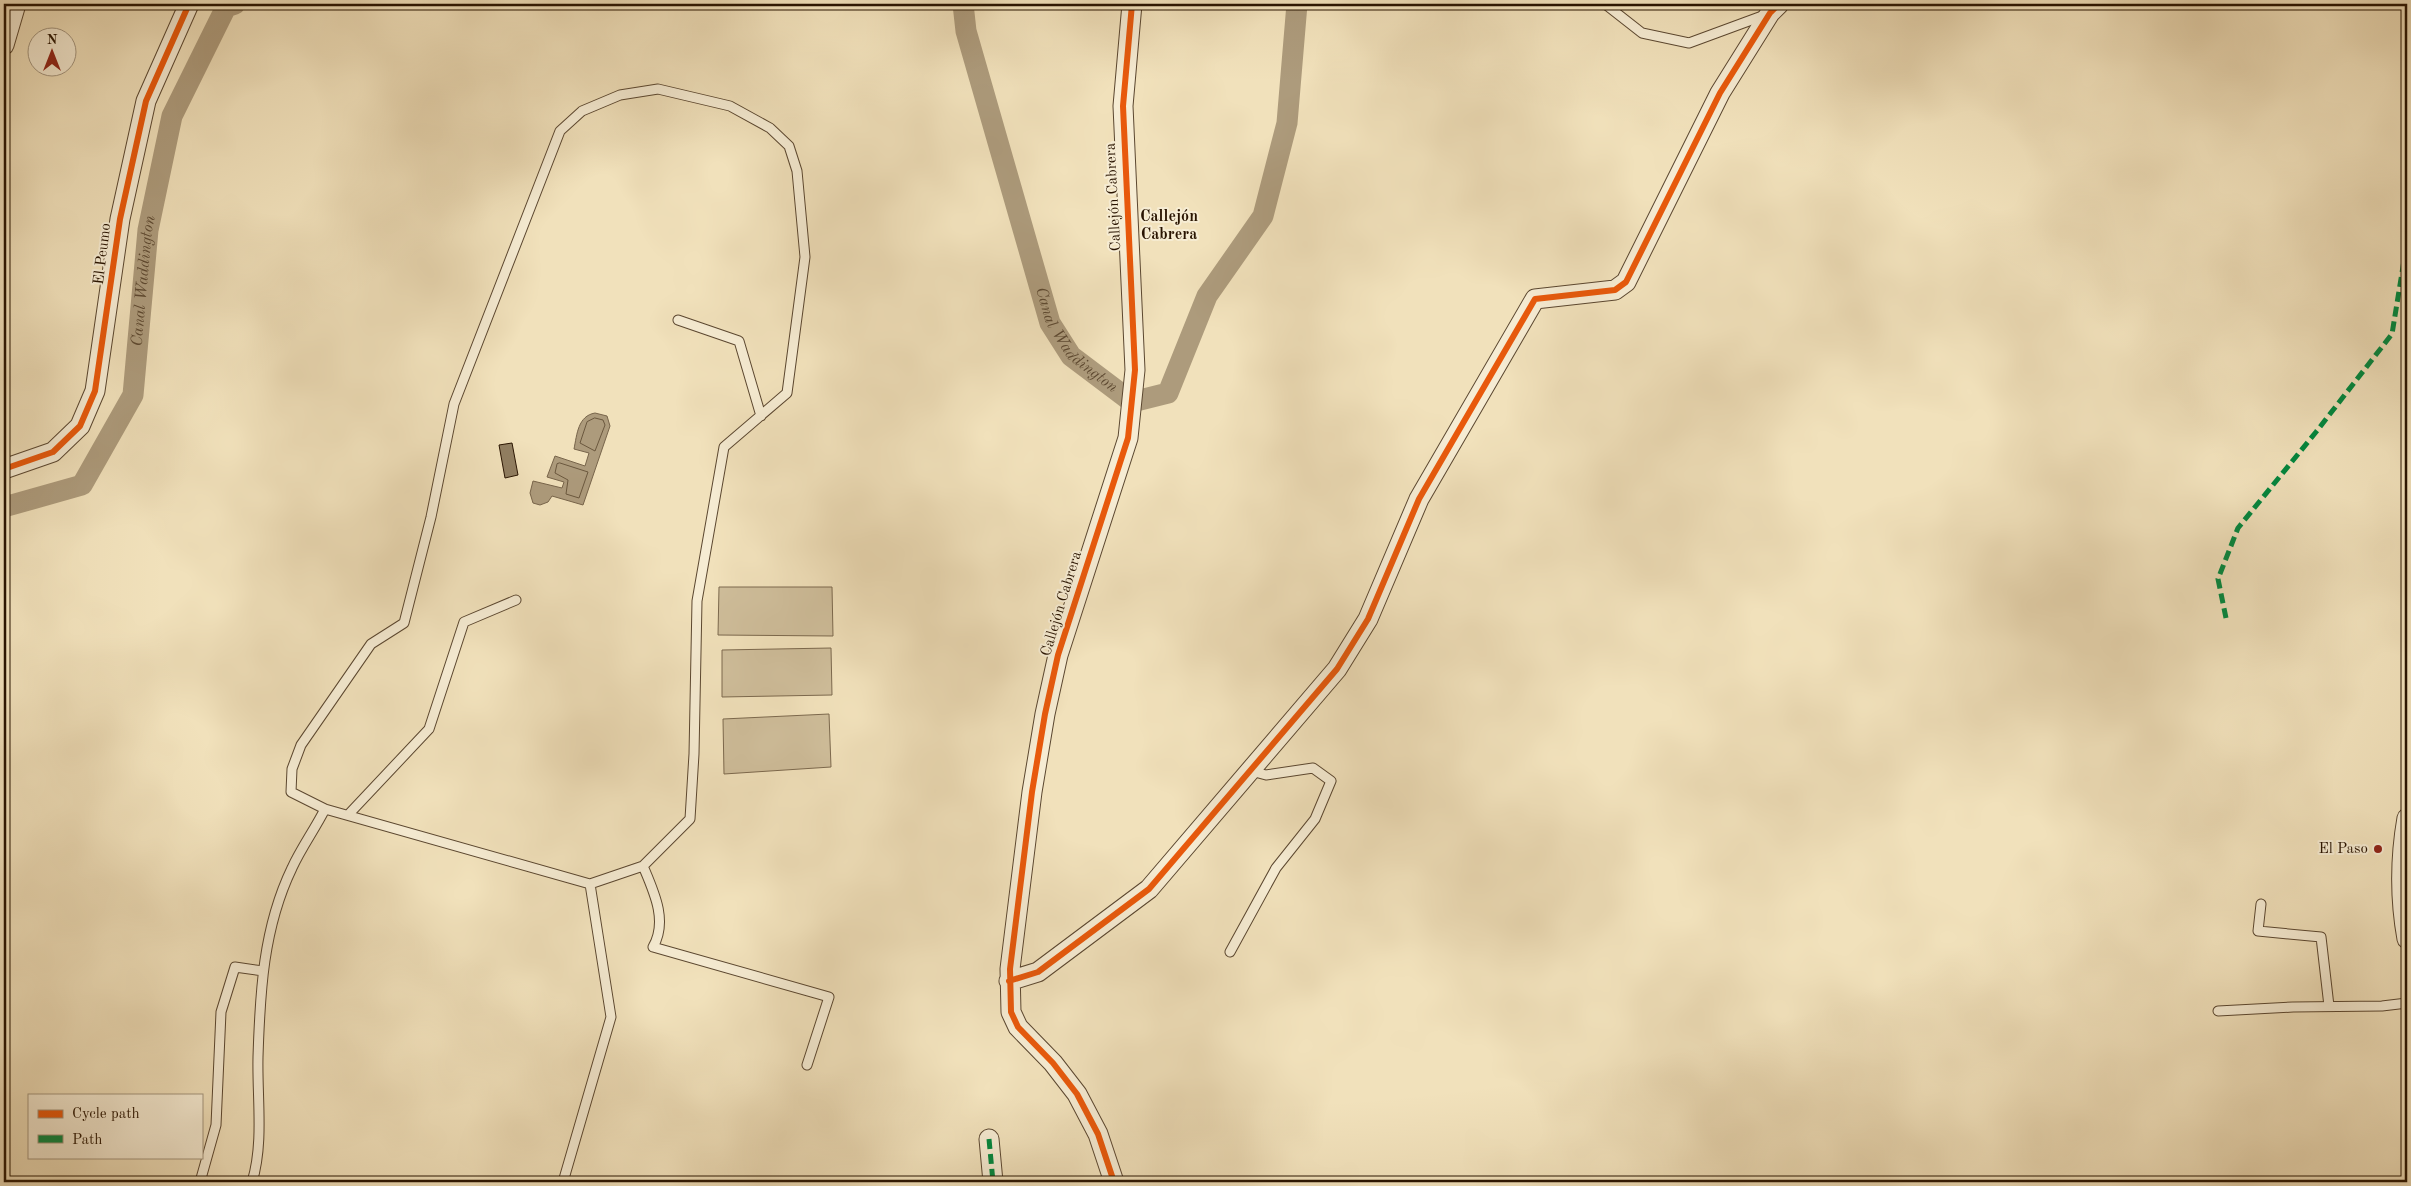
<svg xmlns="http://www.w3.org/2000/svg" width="2411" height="1186" font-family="'Old Standard TT',serif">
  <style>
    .green { fill: #cfbe9b; stroke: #7c694e }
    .water { fill: #ad9b7c; stroke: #78654b }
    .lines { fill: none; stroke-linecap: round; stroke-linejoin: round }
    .shore { stroke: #6b583e; stroke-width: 1 }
    .canal { stroke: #ad9b7c; stroke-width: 21 }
    .building { fill: #917f62; stroke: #291401 }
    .service-casing { stroke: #5b4730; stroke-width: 11 }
    .minor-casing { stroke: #5b4730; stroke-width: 21 }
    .service { stroke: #f6ecd3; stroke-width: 9 }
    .minor { stroke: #f6ecd3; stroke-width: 19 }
    .quiet { stroke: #00873e; stroke-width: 5; stroke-dasharray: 10 5; stroke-linecap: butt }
    .cycleway-casing { stroke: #f6ecd3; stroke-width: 9 }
    .cycleway { stroke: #e8590c; stroke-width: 6 }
    .poi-dot { fill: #8f2418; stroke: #f6ecd3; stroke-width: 2 }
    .labels { text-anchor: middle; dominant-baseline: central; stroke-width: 4; stroke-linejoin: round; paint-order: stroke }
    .street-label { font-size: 15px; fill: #291401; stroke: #f6ecd3 }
    .poi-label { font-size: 15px; fill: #291401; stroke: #f6ecd3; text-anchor: end }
    .neighbourhood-label { font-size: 16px; font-weight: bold; fill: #291401; stroke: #f6ecd3 }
    .water-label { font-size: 16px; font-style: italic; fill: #5e4a32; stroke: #f6ecd3 }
  </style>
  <rect width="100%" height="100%" fill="#f1e1bb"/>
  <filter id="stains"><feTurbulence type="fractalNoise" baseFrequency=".004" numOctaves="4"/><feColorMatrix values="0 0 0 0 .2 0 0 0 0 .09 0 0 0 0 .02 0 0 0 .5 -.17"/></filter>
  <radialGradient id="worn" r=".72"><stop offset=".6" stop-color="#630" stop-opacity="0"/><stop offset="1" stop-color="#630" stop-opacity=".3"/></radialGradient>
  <!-- green -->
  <path class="green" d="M719 587H832L833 636 718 635Z
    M831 648 832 695 722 697V650Z
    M829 714 831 767 724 774 723 719Z"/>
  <!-- water -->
  <path class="water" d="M595 413 607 416 610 426 583 505 552 496 548 502 540 505 533 503 530 493 533 481 562 488 564 482 547 477 555 456 585 466 589 453 574 449C577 434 578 416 595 413Z"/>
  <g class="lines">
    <!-- shore -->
    <path class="shore" d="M595 418 603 420 605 425 595 451 580 443 587 422Z
      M560 463 588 472 579 498 566 494 568 480 555 473 557 464Z"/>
    <!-- canal -->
    <g class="canal">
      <path id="s1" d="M963 4 966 31 1050 323 1071 356 1132 402 1168 393 1207 296 1263 216 1287 123 1297 4"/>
      <path id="s2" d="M4 507 82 485 133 395 148 230 172 116 226 7 235 4"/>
    </g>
  </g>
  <!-- building -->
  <path class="building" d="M512 443 518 475 505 478 499 445Z"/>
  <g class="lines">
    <!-- service casing -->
    <g class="service-casing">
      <path id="service" d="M1605 4 1642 33 1689 43 1765 15
        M678 320 739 341 761 416
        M325 809 590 884 643 866C654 892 668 921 653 947L829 997 807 1065
        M348 815 429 729 464 622 516 600
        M2261 904 2258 931 2321 937 2329 1006
        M1230 952 1276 868 1315 819 1331 781 1313 768 1266 775 1251 771
        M2218 1011 2293 1007 2382 1006 2407 1003
        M200 1182 216 1125 221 1012 235 967 263 971
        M252 1182C264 1143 257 1098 258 1057 260 993 263 928 292 868 301 848 315 829 325 809L291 792 292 769 301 745 371 644 404 623 431 517 454 404 560 131 582 111 620 95 658 89 730 106 770 128 789 146 797 171 805 257 787 393 724 447 697 601 694 754 690 819 643 866
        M563 1182 611 1017 590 884"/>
    </g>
    <!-- minor casing -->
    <g class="minor-casing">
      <path id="minor" d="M4 45 16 4
        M4 469 53 452 80 426 95 391 120 219 146 101 189 4
        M2407 818C2400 858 2400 900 2407 939
        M1009 981 1038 972 1149 889 1337 669 1368 619 1419 499 1535 299 1615 290 1626 282 1720 93 1770 13 1779 4
        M989 1139 993 1182
        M1114 1182 1098 1134 1077 1094 1053 1063 1018 1027 1011 1012 1010 969 1032 792 1045 714 1058 655 1128 438 1135 370 1123 106 1132 4"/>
    </g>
    <!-- service -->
    <use href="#service" class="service"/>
    <!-- minor -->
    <use href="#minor" class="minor"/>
    <!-- quiet -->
    <path class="quiet" d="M2226 618 2218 579 2238 528 2316 432 2392 334 2407 242
      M989 1139 993 1182"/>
    <!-- cycleway casing -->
    <g class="cycleway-casing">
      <path id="cycleway" d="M4 469 53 452 80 426 95 391 120 219 146 101 189 4
        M1009 981 1038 972 1149 889 1337 669 1368 619 1419 499 1535 299 1615 290 1626 282 1720 93 1770 13 1779 4
        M1114 1182 1098 1134 1077 1094 1053 1063 1018 1027 1011 1012 1010 969 1032 792 1045 714 1058 655 1128 438 1135 370 1123 106 1132 4"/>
    </g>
    <!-- cycleway -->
    <use href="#cycleway" class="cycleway"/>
  </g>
  <!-- markers -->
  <circle class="poi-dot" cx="2378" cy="849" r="5"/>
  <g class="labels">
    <!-- street labels -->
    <g class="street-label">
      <text transform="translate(1114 197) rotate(-93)">Callejón Cabrera</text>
      <text transform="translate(103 254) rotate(-83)">El Peumo</text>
      <text transform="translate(1062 604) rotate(-73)">Callejón Cabrera</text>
    </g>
    <!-- poi labels -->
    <g class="poi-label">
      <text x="2368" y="849">El Paso</text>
    </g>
    <!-- neighbourhood labels -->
    <g class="neighbourhood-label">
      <text x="1169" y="217">Callejón<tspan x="1169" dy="18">Cabrera</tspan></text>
    </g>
    <!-- water labels -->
    <g class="water-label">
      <text stroke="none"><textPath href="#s2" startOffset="299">Canal Waddington</textPath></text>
      <text stroke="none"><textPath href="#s1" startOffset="360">Canal Waddington</textPath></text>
    </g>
  </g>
  <!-- margin -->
  <rect width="2411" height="1186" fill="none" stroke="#f1e1bb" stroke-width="20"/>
  <rect x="5" y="5" width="2401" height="1176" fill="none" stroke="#291401" stroke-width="2.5"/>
  <rect x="10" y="10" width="2391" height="1166" fill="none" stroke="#291401"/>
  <!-- legend -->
  <rect x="28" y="1094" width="175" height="65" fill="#f6ecd3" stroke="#a4967f"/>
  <rect x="38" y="1110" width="25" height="8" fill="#e8590c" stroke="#a4967f"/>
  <text x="72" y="1118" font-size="15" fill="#291401">Cycle path</text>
  <rect x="38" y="1135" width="25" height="8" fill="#00873e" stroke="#a4967f"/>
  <text x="72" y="1144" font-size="15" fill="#291401">Path</text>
  <!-- north arrow -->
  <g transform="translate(52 52)"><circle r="24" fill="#f6ecd3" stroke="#a4967f"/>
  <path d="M0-4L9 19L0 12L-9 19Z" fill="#8f2418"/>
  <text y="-8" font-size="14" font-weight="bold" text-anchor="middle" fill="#291401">N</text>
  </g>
  <rect width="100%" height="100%" filter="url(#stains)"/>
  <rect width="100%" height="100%" fill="url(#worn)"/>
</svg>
